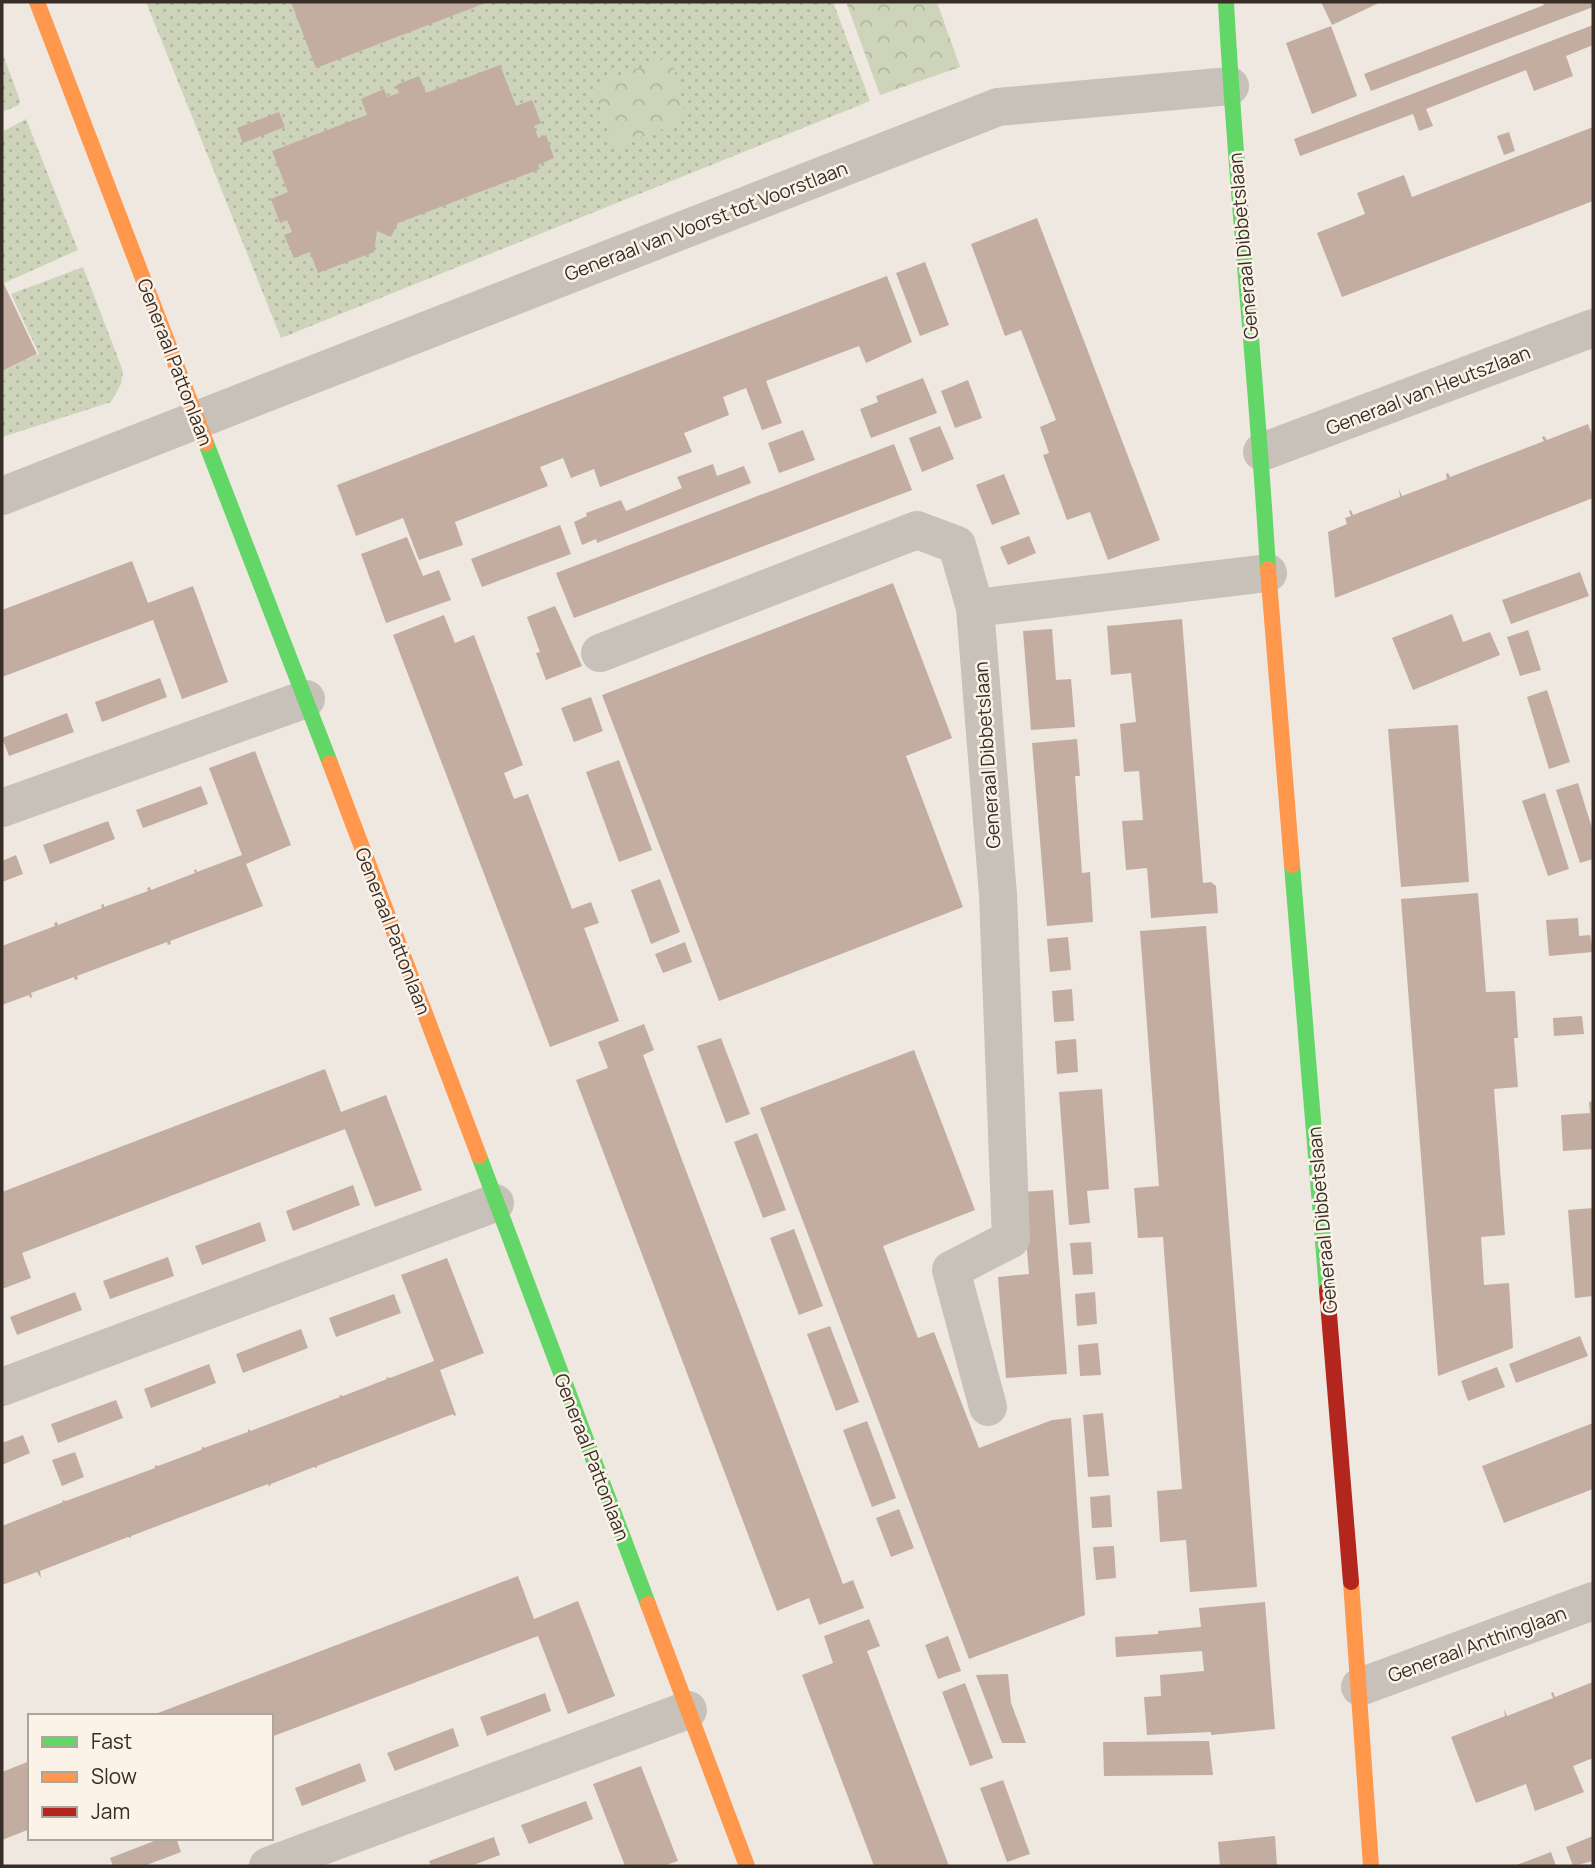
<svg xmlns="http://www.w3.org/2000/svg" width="1595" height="1868" font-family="Manrope,sans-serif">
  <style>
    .grass { fill: url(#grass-dots) }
    .forest { fill: url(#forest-crowns) }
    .building { fill: #c3ada1 }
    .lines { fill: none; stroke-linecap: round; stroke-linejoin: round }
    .street { stroke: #c7c1ba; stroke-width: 38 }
    .fast { stroke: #63d668; stroke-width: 16 }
    .slow { stroke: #ff974d; stroke-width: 16 }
    .jam { stroke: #b3261e; stroke-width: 16 }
    .labels { text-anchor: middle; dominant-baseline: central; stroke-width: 5; stroke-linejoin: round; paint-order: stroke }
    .street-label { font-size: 19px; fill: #382e27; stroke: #fbf3e8 }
  </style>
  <defs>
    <pattern id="grass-dots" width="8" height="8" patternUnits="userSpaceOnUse" patternTransform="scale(1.75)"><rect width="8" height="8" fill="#ced4ba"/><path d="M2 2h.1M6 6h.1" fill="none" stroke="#b2b6a0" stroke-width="1.8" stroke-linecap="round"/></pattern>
    <pattern id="forest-crowns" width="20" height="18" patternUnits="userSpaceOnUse" patternTransform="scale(1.75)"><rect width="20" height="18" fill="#ced4ba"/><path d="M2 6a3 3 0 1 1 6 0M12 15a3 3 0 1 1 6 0" fill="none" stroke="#b2b6a0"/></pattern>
  </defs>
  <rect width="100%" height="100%" fill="#eee8e1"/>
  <!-- grass -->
  <path class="grass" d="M146 2H833L870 101 281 338Z
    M2 52 20 100 19 105 2 112Z
    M26 119 78 250 4 283 2 278V132Z
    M83 267 123 371 121 384 111 402 2 437V371L39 354 11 294Z"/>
  <!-- forest -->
  <path class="forest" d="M846 2H937L960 67 880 95Z
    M671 56 686 120 614 148 593 85Z"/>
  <!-- building -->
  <path class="building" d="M291 2H488L316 68Z
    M1321 2H1381L1332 25Z
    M1542 2H1593V7L1371 91 1364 74 1544 5Z
    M1593 25V45L1566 56 1573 76 1534 91 1526 70 1426 109 1433 126 1419 131 1413 114 1300 156 1294 139Z
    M1331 26 1357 96 1312 114 1286 43Z
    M500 65 516 106 532 100 541 123 534 126 538 138 546 135 554 158 538 165 540 169 398 223 391 237 377 231 374 252 318 273 310 252 294 258 284 235 292 232 287 220 280 223 271 199 288 192 272 151 367 115 361 99 384 89 387 97 399 93 396 85 419 76 426 93Z
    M279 112 285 127 243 143 237 128Z
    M1593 127V201L1342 297 1317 233 1365 214 1357 193 1404 175 1412 197Z
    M1509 132 1515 151 1504 155 1497 136Z
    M1037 218 1160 540 1108 560 1090 512 1067 520 1043 455 1049 453 1040 427 1056 420 1021 330 1005 336 971 244Z
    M925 262 949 325 920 336 896 273Z
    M887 276 912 342 866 363 859 346 766 381 782 423 762 430 746 388 723 397 729 415 684 433 692 452 600 487 594 469 571 478 563 458 540 467 548 486 455 522 463 545 419 560 403 518 356 536 337 485Z
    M2 280 37 354 2 371Z
    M923 378 937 413 871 438 860 409 878 402 876 396Z
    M968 380 982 418 955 428 941 391Z
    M1588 424 1593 437V498L1335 598 1328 532 1347 524 1345 518 1351 516 1349 511 1351 510 1353 515 1400 497 1399 489 1402 496 1447 479 1446 474 1448 473 1450 477 1539 443 1544 441 1542 437 1544 436 1547 440Z
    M940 426 954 459 922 472 909 438Z
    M803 430 815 460 779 473 768 443Z
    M894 444 912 490 574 618 556 573Z
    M713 464 717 476 744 466 751 483 597 543 596 539 582 545 574 522 587 516 586 513 621 500 626 511 682 488 677 477Z
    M1004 474 1020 514 992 525 976 485Z
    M560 525 571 554 482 587 471 559Z
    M1029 536 1036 553 1008 565 1000 547Z
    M407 537 423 576 439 570 451 600 386 623 361 554Z
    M132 561 148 603 193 586 228 682 182 699 153 620 2 677V610Z
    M1580 572 1589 596 1511 624 1502 600Z
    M893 583 952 738 906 756 963 907 719 1001 602 695Z
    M555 606 582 666 546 680 536 653 540 652 527 617Z
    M1452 614 1463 642 1490 632 1500 655 1413 690 1392 638Z
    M444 615 455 643 474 635 523 765 504 773 514 799 528 794 572 909 591 902 599 923 584 928 619 1021 550 1047 393 635Z
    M1182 619 1203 883 1211 882 1216 886 1218 913 1151 918 1147 868 1126 870 1122 821 1143 820 1139 771 1124 772 1120 724 1136 722 1131 673 1111 675 1107 626Z
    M1052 629 1056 680 1071 679 1075 727 1031 730 1023 631Z
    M1528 630 1541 670 1520 676 1507 637Z
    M160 678 167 697 102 722 95 702Z
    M1547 690 1570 762 1549 769 1527 697Z
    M591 697 603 731 574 742 561 708Z
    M67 713 74 732 9 756 2 738Z
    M1458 725 1469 882 1401 887 1388 729Z
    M1077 739 1080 776H1075L1082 873 1090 872 1093 922 1047 926 1032 743Z
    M255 751 291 845 246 864 263 906 170 941 171 944 168 945 167 942 77 976 78 979 75 980 74 977 31 993 32 997 30 998 29 995 2 1005V946L55 926 54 923 57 922 58 925 102 908 101 905 104 904V907L148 891 147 888 150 887 151 890 195 873 194 870 196 869 197 872 242 855 209 768Z
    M619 760 652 850 619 862 586 772Z
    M1578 783 1593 831V859L1580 863 1556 790Z
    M201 786 208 804 143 828 136 810Z
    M1545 793 1569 869 1548 876 1522 801Z
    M108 821 115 839 50 864 43 845Z
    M16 855 23 874 2 882V861Z
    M660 879 680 932 651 944 631 890Z
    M1478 893 1486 992 1515 991 1518 1038H1514L1518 1087 1494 1089 1505 1235 1481 1237 1484 1285 1509 1283 1513 1348 1438 1376 1401 899Z
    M1578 918 1579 936 1590 935 1593 952 1549 956 1546 920Z
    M1206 926 1257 1587 1190 1592 1186 1540 1160 1542 1157 1491 1182 1489 1163 1237 1138 1238 1134 1188 1159 1186 1140 931Z
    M1068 937 1071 970 1050 972 1047 939Z
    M685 942 692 962 663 973 655 954Z
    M1072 989 1074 1021 1054 1022 1052 991Z
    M1582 1016 1584 1034 1554 1036 1553 1018Z
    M644 1024 654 1050 643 1055 679 1152 843 1584 853 1580 864 1608 819 1625 809 1598 777 1611 576 1080 608 1068 598 1042Z
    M721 1038 750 1114 726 1123 697 1046Z
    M1076 1039 1078 1072 1057 1074 1055 1041Z
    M914 1050 975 1210 883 1246 918 1338 934 1332 979 1448 1052 1420 1071 1418 1085 1615 969 1659 760 1108Z
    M325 1069 341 1112 386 1095 422 1190 375 1207 345 1129 22 1253 31 1278 2 1289V1192Z
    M1102 1089 1109 1189 1087 1191 1090 1223 1069 1225 1059 1092Z
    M1593 1101V1149L1563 1151 1561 1115 1590 1113 1589 1102Z
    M757 1133 786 1210 763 1218 734 1142Z
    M353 1185 360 1205 293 1231 286 1211Z
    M1053 1190 1067 1374 1006 1378 998 1277 1029 1274 1022 1192Z
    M1593 1208V1296L1575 1298 1568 1210Z
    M260 1222 266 1241 202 1265 195 1246Z
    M794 1229 823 1306 799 1315 770 1238Z
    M1091 1242 1093 1274 1073 1275 1070 1243Z
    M168 1257 174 1276 110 1299 103 1281Z
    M447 1258 484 1353 440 1370 456 1415 454 1416 453 1414 317 1466V1468L314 1467 271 1484 269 1487 268 1484 131 1536V1538L128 1537 40 1571 41 1578 37 1572 2 1585V1526L63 1502 62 1500 66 1501 155 1468V1465L158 1466 201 1450 203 1446 204 1448 248 1432V1429L251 1431 340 1397 339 1395 343 1396 387 1379 386 1377 390 1378 434 1361 401 1275Z
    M75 1292 82 1310 17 1335 10 1317Z
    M1095 1292 1097 1324 1077 1326 1075 1294Z
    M394 1294 401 1313 336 1337 329 1318Z
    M830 1326 859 1402 836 1411 807 1334Z
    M301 1329 308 1348 243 1373 236 1354Z
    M1580 1336 1588 1356 1516 1383 1509 1364Z
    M1098 1343 1101 1375 1080 1376 1078 1345Z
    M209 1364 216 1383 151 1408 144 1389Z
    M1497 1367 1505 1387 1468 1401 1461 1381Z
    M116 1400 123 1418 58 1443 51 1424Z
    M1103 1413 1109 1476 1088 1477 1083 1415Z
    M867 1421 896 1498 872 1507 843 1430Z
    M1593 1423V1489L1504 1523 1482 1466Z
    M23 1435 30 1453 2 1465V1443Z
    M75 1452 84 1477 62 1486 52 1460Z
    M1110 1495 1112 1527 1092 1528 1090 1497Z
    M899 1509 914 1548 891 1557 876 1518Z
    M1114 1546 1116 1578 1096 1580 1093 1547Z
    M518 1576 534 1619 578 1601 615 1696 568 1714 538 1636 271 1737V1716H150Z
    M1265 1602 1275 1729 1211 1735V1732L1147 1735 1144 1697 1161 1696 1160 1675 1204 1671 1202 1651 1116 1657 1115 1637 1158 1634V1631L1201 1627 1199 1608Z
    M869 1619 880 1646 867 1651 949 1866H874L802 1675 833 1663 824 1636Z
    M948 1636 961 1671 938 1679 925 1645Z
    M1008 1674 1011 1703 1026 1743H1002L976 1675Z
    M1593 1682V1758L1573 1766 1584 1792 1535 1811 1526 1784 1476 1803 1451 1737 1505 1716 1504 1709 1507 1716 1553 1698 1551 1693 1553 1692 1555 1697Z
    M965 1683 993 1758 970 1766 942 1692Z
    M545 1693 551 1711 487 1736 480 1717Z
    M453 1728 459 1746 395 1771 387 1753Z
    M1209 1741 1213 1775 1104 1776 1103 1742Z
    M30 1761V1829L2 1840V1772Z
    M360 1763 366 1781 302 1806 295 1788Z
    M641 1766 678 1861 663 1866H625L593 1784Z
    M1003 1780 1030 1854 1007 1862 980 1788Z
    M586 1801 593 1819 529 1844 521 1825Z
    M1275 1836 1277 1866H1220L1218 1842Z
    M1593 1836V1861L1573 1866 1566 1847Z
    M494 1837 500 1855 471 1866H431L429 1861Z
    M162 1838H176L181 1852 144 1866H113L110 1858Z
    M1551 1852 1556 1866H1514Z"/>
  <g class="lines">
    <!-- street -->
    <path class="street" d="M1262 452 1593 328
      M2 496 998 107 1230 86
      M975 608 1268 573
      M600 653 917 530 957 545 975 608 998 895 1011 1239 951 1270 988 1407
      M2 808 306 699
      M2 1387 495 1203
      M1360 1687 1593 1601
      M268 1866 688 1710"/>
    <!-- fast -->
    <path class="fast" d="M1226 2C1236 191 1257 380 1268 569
      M206 443 330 763
      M1292 865 1327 1290
      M479 1156 648 1604"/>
    <!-- slow -->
    <path class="slow" d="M37 2 206 443
      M1268 569 1292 865
      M330 763 479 1156
      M1351 1582 1371 1866
      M648 1604 747 1866"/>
    <!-- jam -->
    <path class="jam" d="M1327 1290 1351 1582"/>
  </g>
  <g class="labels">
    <!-- street labels -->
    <g class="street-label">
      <text transform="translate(706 221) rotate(-21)">Generaal van Voorst tot Voorstlaan</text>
      <text transform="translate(1243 246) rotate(-95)">Generaal Dibbetslaan</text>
      <text transform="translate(175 362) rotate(69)">Generaal Pattonlaan</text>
      <text transform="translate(1428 390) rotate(-21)">Generaal van Heutszlaan</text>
      <text transform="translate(987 755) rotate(-94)">Generaal Dibbetslaan</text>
      <text transform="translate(393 931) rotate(69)">Generaal Pattonlaan</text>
      <text transform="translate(1322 1220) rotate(-95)">Generaal Dibbetslaan</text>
      <text transform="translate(592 1457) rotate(69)">Generaal Pattonlaan</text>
      <text transform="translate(1477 1644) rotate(-20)">Generaal Anthinglaan</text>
    </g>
  </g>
  <!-- border -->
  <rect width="1595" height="1868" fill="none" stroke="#382e27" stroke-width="7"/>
  <!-- legend -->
  <rect x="28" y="1714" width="245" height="126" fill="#fbf3e8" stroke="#ada49b" stroke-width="2"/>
  <rect x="42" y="1737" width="35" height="10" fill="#63d668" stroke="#ada49b" stroke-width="2"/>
  <text x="91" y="1749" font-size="21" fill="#382e27">Fast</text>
  <rect x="42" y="1772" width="35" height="10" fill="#ff974d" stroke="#ada49b" stroke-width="2"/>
  <text x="91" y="1784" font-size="21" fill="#382e27">Slow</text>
  <rect x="42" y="1807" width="35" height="10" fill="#b3261e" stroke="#ada49b" stroke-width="2"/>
  <text x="91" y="1819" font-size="21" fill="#382e27">Jam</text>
</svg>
